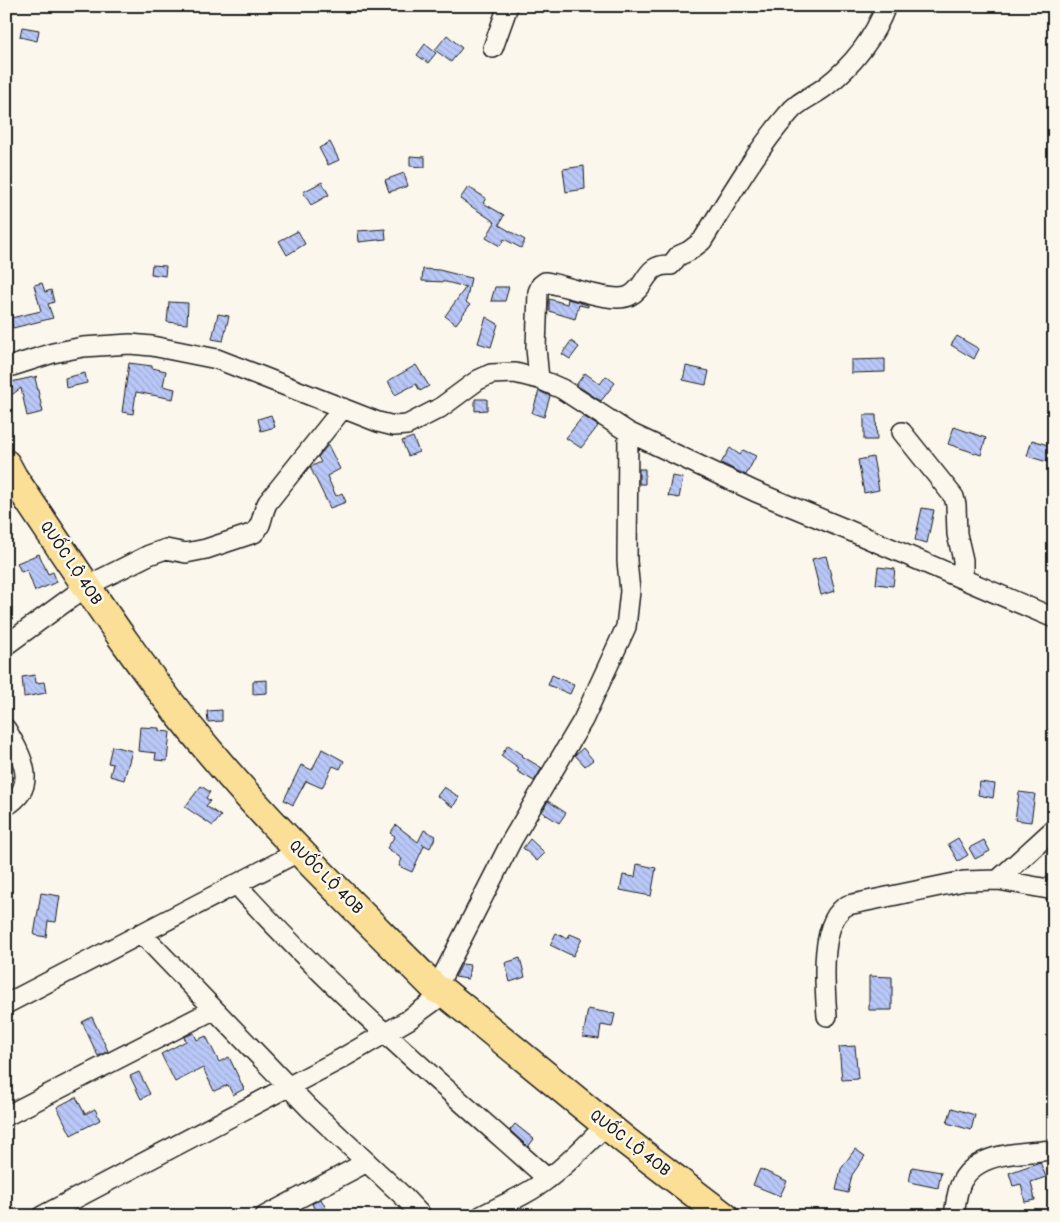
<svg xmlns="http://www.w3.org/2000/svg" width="1060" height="1222" font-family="Pangolin,sans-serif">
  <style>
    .building { fill: url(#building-back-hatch); stroke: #1c1c1c }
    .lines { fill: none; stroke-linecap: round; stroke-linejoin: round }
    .minor-casing { stroke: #1c1c1c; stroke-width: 22 }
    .highway-casing { stroke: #1c1c1c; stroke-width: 31 }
    .minor { stroke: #fbf7ec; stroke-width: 19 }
    .highway { stroke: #fbdf96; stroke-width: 28 }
    .labels { text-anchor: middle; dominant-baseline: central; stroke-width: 5; stroke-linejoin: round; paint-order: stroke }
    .street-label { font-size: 16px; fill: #1c1c1c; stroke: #fbf7ec }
  </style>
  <defs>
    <pattern id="building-back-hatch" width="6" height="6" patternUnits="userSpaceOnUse" patternTransform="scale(1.25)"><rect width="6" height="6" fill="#b9c8f8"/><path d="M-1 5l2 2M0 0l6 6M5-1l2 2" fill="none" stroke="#9eabd4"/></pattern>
  </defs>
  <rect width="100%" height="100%" fill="#fbf7ec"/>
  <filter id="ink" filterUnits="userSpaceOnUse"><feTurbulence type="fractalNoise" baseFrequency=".02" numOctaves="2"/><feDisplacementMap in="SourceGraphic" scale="10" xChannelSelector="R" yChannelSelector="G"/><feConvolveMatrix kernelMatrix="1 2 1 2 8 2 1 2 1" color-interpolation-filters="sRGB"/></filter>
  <g filter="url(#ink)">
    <!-- building -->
    <path class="building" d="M22 27 39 30 37 41 20 37Z
      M447 35 462 48 451 62 435 50Z
      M425 44 436 53 428 63 417 55Z
      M330 142 339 160 328 165 319 148Z
      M410 156 425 157V167L410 166Z
      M584 166 585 189 566 192 563 169Z
      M404 173 408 186 389 192 385 180Z
      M322 182 329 195 311 205 303 192Z
      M468 187 486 198 483 203 504 215 499 225 525 240 521 248 504 239 500 246 486 238 495 222 460 199Z
      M385 229 386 239 359 242 358 231Z
      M298 231 305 244 287 255 279 241Z
      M152 265 166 266 165 276 151 274Z
      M423 269 439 270 471 278 466 302 470 305 456 324 445 316 466 287 446 282 422 281Z
      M42 283 45 292 51 290 54 302 48 304 53 318 13 328 11 318 41 311 34 285Z
      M495 287H509L505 301H491Z
      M549 299 567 304 568 299 588 305V307L579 305 575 319 549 311Z
      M169 302 188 303 187 324 167 322Z
      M218 314 229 316 223 341 212 339Z
      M486 317 498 324 491 347 478 343Z
      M957 336 979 349 974 359 951 345Z
      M571 341 579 347 570 359 562 354Z
      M885 359V372L851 373V360Z
      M129 363 152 366V368L166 371 163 386 175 389 173 399 136 392 133 414 122 412Z
      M416 365 429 386 420 391 416 384 395 395 388 381Z
      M686 366 709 371 706 385 683 380Z
      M85 373 87 383 66 388 65 378Z
      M585 373 600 384 606 376 615 383 601 401 576 385Z
      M38 376 35 378 43 412 27 416 21 388 6 399V386L11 382Z
      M539 391 550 396 544 417 532 413Z
      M475 399H487V410L475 411Z
      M271 415 275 427 261 431 258 419Z
      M864 415H876L877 440H864Z
      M583 416 598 426 581 448 566 438Z
      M954 427 986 438 981 455 948 444Z
      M413 437 419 452 408 456 402 441Z
      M1032 440 1054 447V464L1027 456Z
      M328 445 340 469 327 476 336 496 342 493 346 502 330 508 310 467 321 462 318 457Z
      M730 448 740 455 743 450 756 456 746 475 721 463Z
      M873 457 879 490 864 493 858 460Z
      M639 469H645V484H639Z
      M672 476 683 478 679 498 668 496Z
      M922 508 934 510 927 543 915 540Z
      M39 554 48 574 53 572 57 582 35 591 27 570 21 572 17 563Z
      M826 556 835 591 821 595 812 559Z
      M878 567 895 569 893 586 876 584Z
      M35 675 36 683 44 682 46 693 24 697 22 677Z
      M552 675 574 685 570 694 548 685Z
      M267 680V693L253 694V681Z
      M222 710V721L208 722 207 711Z
      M140 727 159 728V731L170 732 167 761 155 760 156 753 138 751Z
      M508 745 523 755 522 756 542 768 534 781 517 771 519 769 501 756Z
      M112 746 132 751 124 780 110 776 113 764 108 763Z
      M583 748 593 760 585 766 575 755Z
      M322 749 344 761 340 769 333 766 322 788 306 781 293 805 284 800 301 765 312 770Z
      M980 782 995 784 993 798 978 795Z
      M201 786 210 792 206 798 210 801 206 806 221 816 213 826 185 807Z
      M444 787 459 797 453 807 437 796Z
      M1019 792 1035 794 1031 822 1015 820Z
      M548 801 566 813 559 823 542 812Z
      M396 825 418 842 424 830 436 836 430 848 422 844 424 846 412 872 399 866 402 859 387 848 395 836 390 833Z
      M958 838 968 855 958 861 948 844Z
      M530 839 545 853 537 861 523 848Z
      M984 840 990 851 975 859 969 848Z
      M637 864 656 868 651 896 620 890 623 875 635 877Z
      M41 893 60 896 56 922 48 921 46 937 34 935Z
      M556 933 567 939 570 934 582 939 573 956 550 945Z
      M520 958 525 977 510 982 505 963Z
      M462 964 470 965 468 979 455 977Z
      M869 976 892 977V1010H869Z
      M588 1009 615 1014 612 1027 601 1025 599 1039 583 1037Z
      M92 1017 108 1051 98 1056 82 1022Z
      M194 1033 197 1040 206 1036 219 1062 229 1057 244 1089 233 1095 228 1085 214 1091 203 1068 175 1082 161 1054 186 1041 184 1037Z
      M855 1046 858 1079 842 1080 839 1047Z
      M139 1072 150 1094 141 1099 130 1076Z
      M76 1097 85 1114 95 1109 100 1120 71 1135 57 1107Z
      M952 1108 975 1115 971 1130 947 1123Z
      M515 1124 534 1139 528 1147 510 1130Z
      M855 1149 865 1156 852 1175 848 1193 836 1190 841 1169Z
      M1040 1162 1046 1177 1031 1182 1035 1200 1025 1202 1021 1184 1013 1186 1009 1173Z
      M912 1167 941 1172 938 1188 909 1182Z
      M760 1169 787 1181 780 1196 753 1185Z
      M321 1199 330 1216H318L312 1204Z"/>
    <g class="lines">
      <!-- minor casing -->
      <g class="minor-casing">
        <path id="minor" d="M493 48 508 6
          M6 368 53 353 83 347 130 344 152 346 217 359 378 422 394 426 407 425 440 408 478 380 491 374 515 373 539 379 562 389 628 432 756 492 848 530 1054 618
          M539 379 536 348 538 292 541 285 545 282C565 285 612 304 629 296 648 287 644 263 671 265L678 256 689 251 702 241C729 198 755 152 788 114 798 101 812 97 825 87 852 66 874 38 886 6
          M902 432 954 497 956 505 957 534 963 560V579
          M6 645 87 586 149 555 166 549 186 553 206 549 254 533C264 524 261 513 268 502L343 408
          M6 729C21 755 40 786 6 806
          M998 880 1054 829
          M236 884C332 991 441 1084 548 1179
          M141 933 309 1108 402 1195 422 1216
          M436 989 512 840 583 720 626 627 630 591 627 561 628 432
          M6 1004 300 851
          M827 1016C825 988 818 920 848 905L964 881 998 880 1054 890
          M6 1116 213 1010
          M42 1216 339 1060 408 1020 445 993
          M265 1216 367 1162
          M481 1216C504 1204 529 1194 549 1178 570 1162 588 1143 606 1125
          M954 1216C956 1204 956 1192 962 1181 978 1151 1024 1153 1054 1150"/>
      </g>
      <!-- highway casing -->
      <g class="highway-casing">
        <path id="highway" d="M6 464 13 477C76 570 136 665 209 751 279 835 359 911 436 989L445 993 626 1141 724 1216"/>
      </g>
      <!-- minor -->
      <use href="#minor" class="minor"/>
      <!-- highway -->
      <use href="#highway" class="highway"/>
    </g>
  </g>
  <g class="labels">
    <!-- street labels -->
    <g class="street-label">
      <text transform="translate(71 563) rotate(56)">QUỐC LỘ 40B</text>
      <text transform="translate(326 877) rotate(45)">QUỐC LỘ 40B</text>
      <text transform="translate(630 1143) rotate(38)">QUỐC LỘ 40B</text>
    </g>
  </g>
  <!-- margin -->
  <rect width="1060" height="1222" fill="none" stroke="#fbf7ec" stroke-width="25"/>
  <rect x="12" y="12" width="1035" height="1197" fill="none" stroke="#1c1c1c" stroke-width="2" filter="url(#ink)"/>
</svg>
